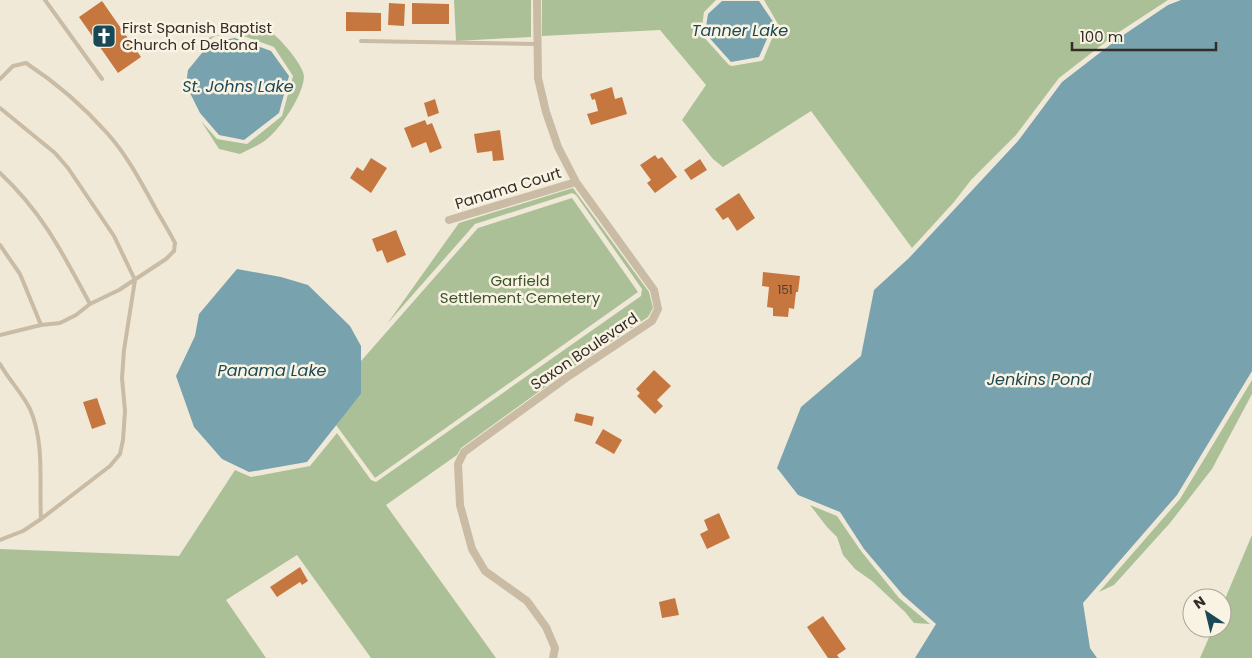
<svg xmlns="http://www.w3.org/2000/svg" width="1252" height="658" font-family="Poppins,sans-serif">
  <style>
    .green { fill: #acc098 }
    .water { fill: #77a2ae }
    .building { fill: #c67740 }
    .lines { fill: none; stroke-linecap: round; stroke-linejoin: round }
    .lane { stroke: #c9bba4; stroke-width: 4 }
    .street { stroke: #c9bba4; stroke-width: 8 }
    .labels { text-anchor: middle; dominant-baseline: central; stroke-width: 5; stroke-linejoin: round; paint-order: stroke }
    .number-label { font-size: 12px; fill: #583f2c }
    .poi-label { font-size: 15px; fill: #342c26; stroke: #f9f3e4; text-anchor: start }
    .street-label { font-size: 15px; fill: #342c26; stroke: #f9f3e4 }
    .park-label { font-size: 15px; fill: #3c5229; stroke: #f9f3e4 }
    .water-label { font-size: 16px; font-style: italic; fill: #1b4855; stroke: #f9f3e4 }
  </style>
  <rect width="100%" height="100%" fill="#f1e9d8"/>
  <!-- green -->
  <path class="green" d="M454 0H531V37L456 41Z
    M542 0H716L704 12 701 34 729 65 732 66 761 61 763 60 778 24 764 0H1168L1116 34 1059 78 1016 135 971 180 954 202 912 248 811 111 723 167 713 159 682 120 706 85 660 30 542 36Z
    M254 26C271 30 277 36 288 49 293 55 303 68 304 76 304 94 281 128 267 139 260 145 249 149 240 154L219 149 201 121 217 139 247 144 282 116 293 76 274 47 235 33 215 36 205 43 210 37Z
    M573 188 649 292 653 308 648 317 563 374 461 448 457 455 386 505 496 658H371L297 555 226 600 266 658H0V549L179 556 235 470 251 477 310 466 337 433 371 480 376 482 641 296 642 289 576 195 572 193 475 224 387 324 459 223Z
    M572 198 638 292 375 478 336 425 361 394V361L478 228Z
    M1252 380V394L1212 469 1170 523 1114 585 1099 592 1180 499Z
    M810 505 837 516 861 551 899 598 930 624 914 623 905 612 872 581 855 569 843 555 837 537 827 527Z
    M1252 535V658H1200L1213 628H1222V606Z"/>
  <!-- water -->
  <path class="water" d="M1181 0H1252V371L1177 495 1083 603 1090 648 1097 658H915L936 624 903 595 864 549 840 512 798 495 777 468 801 407 861 356 874 290 909 258 1018 141 1062 82 1119 38 1168 5Z
    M722 1H759L774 23 759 57 731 62 705 33 708 14Z
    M235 38 271 51 289 76 279 113 244 140 219 135 200 113 186 85 188 70 206 48 217 41Z
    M237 269 281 277 308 285 350 326 361 346V394L307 462 249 472 222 459 194 427 176 376 195 336 199 314Z"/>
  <!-- building -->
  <path class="building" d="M102 1 141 57 118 73 79 17Z
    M389 3 405 4 404 26 388 25Z
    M412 3 449 4V24H412Z
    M346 12 381 13V31H346Z
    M612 87 615 99 622 97 627 114 591 125 587 114 598 111 595 99 592 100 590 94Z
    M435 99 439 113 428 117 424 103Z
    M425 120 427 125 432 123 442 148 430 153 426 142 412 148 404 128Z
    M500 130 504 160 493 161 492 151 477 153 474 134Z
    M655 155 658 159 662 157 677 177 655 193 647 183 651 180 640 165Z
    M371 158 387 168 371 193 350 178 357 167 363 171Z
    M700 159 707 170 691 180 684 170Z
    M739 193 755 218 737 231 728 217 723 220 715 209Z
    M396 230 406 255 387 263 382 250 377 252 372 239Z
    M763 272 800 276 798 292H796L794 309 789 308 788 317 773 316V308L767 307 769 287 762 286Z
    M654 370 671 386 657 400 663 406 655 414 637 396 640 393 636 389Z
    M97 398 106 424 92 429 83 402Z
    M576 413 594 417 592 426 574 421Z
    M603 429 622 440 614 454 595 443Z
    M719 513 730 538 707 549 700 534 708 530 704 520Z
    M300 567 308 581 302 585 300 582 277 597 270 587Z
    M675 598 679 615 662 618 659 602Z
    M823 616 846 649 837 655 839 658H828L807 627Z"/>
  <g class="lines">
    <!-- lane -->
    <path class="lane" d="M45 0 102 79
      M361 41 537 44
      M0 79 13 66 26 63C55 82 84 107 107 133 128 156 143 186 158 213 164 223 170 233 175 243L174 251 166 259 119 290 90 304 76 315 60 323 41 325 0 335
      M0 108 55 153 68 168 114 236 135 280 124 350 122 378 125 411 123 440 120 454 110 466 41 519
      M0 173C43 213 63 254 90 304
      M0 245 20 274 41 325
      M0 364C9 380 22 393 30 409 45 443 39 483 41 519L23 531 0 540"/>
    <!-- street -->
    <path class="street" d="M537 0 538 78 546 112 558 147 576 182 654 290 658 309 652 321 566 378 464 452 458 464 460 505 472 549 485 571 527 601 546 627 555 648 553 658
      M449 220 576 182"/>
  </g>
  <!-- icons -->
  <defs>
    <g id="church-square" transform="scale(1.25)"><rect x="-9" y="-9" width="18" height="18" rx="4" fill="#1b4855" stroke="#f9f3e4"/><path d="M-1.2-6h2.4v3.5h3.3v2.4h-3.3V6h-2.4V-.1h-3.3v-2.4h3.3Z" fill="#fff"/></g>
  </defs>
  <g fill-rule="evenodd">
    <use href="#church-square" x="104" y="36"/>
  </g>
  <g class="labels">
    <!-- number labels -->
    <g class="number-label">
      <text x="785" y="289">151</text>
    </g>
    <!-- poi labels -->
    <g class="poi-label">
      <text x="122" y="27">First Spanish Baptist<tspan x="122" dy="17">Church of Deltona</tspan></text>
    </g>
    <!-- street labels -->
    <g class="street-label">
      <text transform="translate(508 188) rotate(-17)">Panama Court</text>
      <text transform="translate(584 351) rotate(-34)">Saxon Boulevard</text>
    </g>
    <!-- park labels -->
    <g class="park-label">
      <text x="520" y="280">Garfield<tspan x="520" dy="17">Settlement Cemetery</tspan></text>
    </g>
    <!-- water labels -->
    <g class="water-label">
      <text x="740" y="30">Tanner Lake</text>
      <text x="238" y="86">St. Johns Lake</text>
      <text x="272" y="370">Panama Lake</text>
      <text x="1039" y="379">Jenkins Pond</text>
    </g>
  </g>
  <!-- north arrow -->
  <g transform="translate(1207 613) rotate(325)"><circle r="24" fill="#f9f3e4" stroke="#aaa398"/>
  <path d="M0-4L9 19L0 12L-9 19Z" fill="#1b4855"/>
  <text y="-8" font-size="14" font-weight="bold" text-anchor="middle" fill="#342c26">N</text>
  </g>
  <!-- scale -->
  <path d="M1072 42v8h144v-8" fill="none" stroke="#342c26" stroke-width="2.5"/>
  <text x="1080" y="42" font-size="15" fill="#342c26" stroke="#f9f3e4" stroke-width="4" paint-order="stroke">100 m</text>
</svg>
